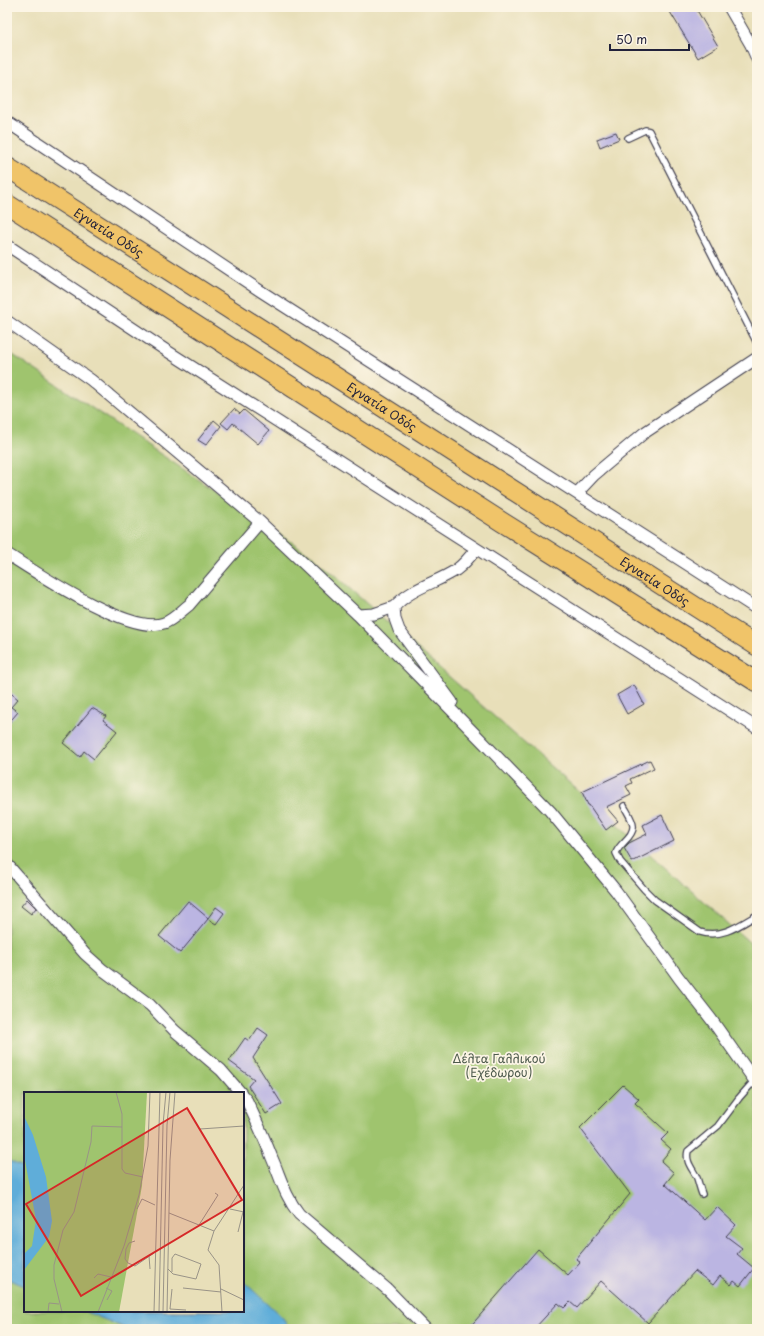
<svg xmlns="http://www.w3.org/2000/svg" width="764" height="1336" font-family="'Playpen Sans',sans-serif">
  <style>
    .green { fill: #9fc46e; stroke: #607354; fill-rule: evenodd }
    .water { fill: #5fadd9; stroke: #40688a }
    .building { fill: #bbb5e2 }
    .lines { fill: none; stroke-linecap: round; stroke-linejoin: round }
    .service-casing { stroke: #403e4e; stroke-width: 8 }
    .minor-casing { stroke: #403e4e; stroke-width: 13 }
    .motorway-casing { stroke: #403e4e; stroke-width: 21 }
    .service { stroke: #fff; stroke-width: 5.5 }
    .minor { stroke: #fff; stroke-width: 11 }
    .motorway { stroke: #f0c469; stroke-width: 19 }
    .labels { text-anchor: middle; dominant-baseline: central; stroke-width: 3.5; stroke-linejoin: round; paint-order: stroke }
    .street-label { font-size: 12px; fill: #22223b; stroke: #fcf5e5 }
    .park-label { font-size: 12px; fill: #4e5b4d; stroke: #fcf5e5 }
    .inset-road { fill: none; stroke: #999387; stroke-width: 1 }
    .view { fill: #d62828; fill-opacity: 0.15; stroke: #d62828; stroke-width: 2 }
    .inset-edge { fill: none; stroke: #22223b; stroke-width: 2 }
  </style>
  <rect width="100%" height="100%" fill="#fcf5e5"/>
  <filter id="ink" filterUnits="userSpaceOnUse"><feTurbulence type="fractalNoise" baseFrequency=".025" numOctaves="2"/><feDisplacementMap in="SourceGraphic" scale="8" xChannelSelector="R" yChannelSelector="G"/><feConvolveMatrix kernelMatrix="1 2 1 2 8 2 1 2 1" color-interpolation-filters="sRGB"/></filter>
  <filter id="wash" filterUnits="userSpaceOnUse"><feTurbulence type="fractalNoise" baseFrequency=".012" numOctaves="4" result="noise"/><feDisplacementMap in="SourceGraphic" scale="16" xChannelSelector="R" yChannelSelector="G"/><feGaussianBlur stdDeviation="0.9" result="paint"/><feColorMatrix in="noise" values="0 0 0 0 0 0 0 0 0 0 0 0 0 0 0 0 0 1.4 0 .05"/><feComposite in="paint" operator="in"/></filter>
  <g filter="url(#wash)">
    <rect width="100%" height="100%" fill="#e8dfb9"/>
    <!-- green -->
    <path class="green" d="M7 351 314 557 757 949V1329H7ZM25 1093H243V1311H25Z"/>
    <!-- water -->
    <path class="water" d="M7 1160 25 1168V1286L7 1279Z
      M243 1281 283 1318 289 1329H127L84 1311H243Z"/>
    <g id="blocks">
      <!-- building -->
      <path class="building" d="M667 7H695L718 46 698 58Z
        M616 132 619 139 600 147 597 139Z
        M234 409 240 414 244 410 269 431 258 444 233 423 228 429 221 423Z
        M214 420 221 426 206 445 198 440Z
        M634 685 644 704 627 714 617 695Z
        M7 690 18 699 11 707 18 712 7 725Z
        M92 708 106 716 103 720 117 731 94 759 84 751 80 757 63 743Z
        M650 760 654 768 630 779 632 783 626 786 631 795 606 807 618 821 606 830 589 805H588L582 792Z
        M662 815 674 841 632 862 624 848 629 843 647 834 643 825Z
        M27 899 36 908 31 914 21 906Z
        M188 901 208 918 216 907 224 913 216 924 208 919 180 953 159 936Z
        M258 1028 268 1035 253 1058 282 1104 266 1114 248 1086 254 1079 229 1061 245 1038 249 1041Z
        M623 1085 639 1099 635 1103 668 1133 661 1140 671 1149 661 1161 674 1173 665 1184 705 1220 717 1207 736 1225 726 1236 742 1248 737 1254 754 1268 740 1286 734 1281 731 1285 720 1276 713 1285 695 1271 648 1323 601 1281 577 1308 570 1302 564 1308 558 1303 534 1329H468L538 1249 568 1275 580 1262 576 1259 630 1194 580 1128Z"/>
    </g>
  </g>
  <g filter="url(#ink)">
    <use href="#blocks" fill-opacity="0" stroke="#403e4e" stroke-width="1"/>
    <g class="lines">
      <!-- service casing -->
      <g class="service-casing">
        <path id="service" d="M628 138 645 130 649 131 757 343
          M624 806C633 822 639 828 624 842 620 846 618 848 616 853L620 861 644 889 655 900 700 932C721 939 740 925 757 915
          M702 1194C700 1189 699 1184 697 1178 693 1169 685 1162 688 1151L718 1126 739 1098 754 1081"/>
      </g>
      <!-- minor casing -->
      <g class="minor-casing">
        <path id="minor" d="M729 7 751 45 757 59
          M7 122 262 292 757 609
          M7 245 164 349 757 728
          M7 321 91 380 260 522 358 615 479 738 550 811 616 891 679 978 711 1019 757 1084
          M577 493 594 475 644 433 757 358
          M7 554C37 573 131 636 164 623 173 620 181 611 189 605L260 522
          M358 615 374 614 394 607
          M452 702 399 630 395 619 394 607C411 588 436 583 456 570 464 564 470 557 476 549
          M7 864 85 954 103 970 150 1005 175 1031 221 1070 241 1093
          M243 1096 247 1101C256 1120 265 1139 272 1158 281 1179 285 1196 299 1214L388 1290 426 1329"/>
      </g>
      <!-- motorway casing -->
      <g class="motorway-casing">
        <g id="motorway">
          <path id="s1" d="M7 167 757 646"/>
          <path d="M7 204 502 522 757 682"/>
        </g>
      </g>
      <!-- service -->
      <use href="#service" class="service"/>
      <!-- minor -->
      <use href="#minor" class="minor"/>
      <!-- motorway -->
      <use href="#motorway" class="motorway"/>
    </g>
  </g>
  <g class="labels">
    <!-- street labels -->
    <g class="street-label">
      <text stroke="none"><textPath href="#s1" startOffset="121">Εγνατία Οδός</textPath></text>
      <text stroke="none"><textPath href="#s1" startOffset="445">Εγνατία Οδός</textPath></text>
      <text stroke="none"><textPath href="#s1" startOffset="769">Εγνατία Οδός</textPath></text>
    </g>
    <!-- park labels -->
    <g class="park-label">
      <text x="499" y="1058">Δέλτα Γαλλικού<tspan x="499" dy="14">(Εχέδωρου)</tspan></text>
    </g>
  </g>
  <!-- overview -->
  <g transform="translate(24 1092)">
    <rect width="220" height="220" fill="#e8dfb9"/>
    <path d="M0 0H123L118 94 95 220H0Z" fill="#9fc46e"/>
    <path d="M0 24 9 43 22 85 28 129 25 145 0 178V162L8 154 12 128 0 63Z" fill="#5fadd9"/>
    <path class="inset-road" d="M92 0 98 22V77L101 81 119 85M176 37 220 34M113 117 118 107 131 113M206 117 220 120M145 121 190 139M175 133 194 103 191 101M214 140 219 120M111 149 105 151 102 157 101 167 104 171 111 174 130 161M125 164 126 177M144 177 149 182 172 187 177 172 151 162 148 166V180M70 186 74 182 87 185M82 196 88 199 83 208M159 196 197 200M197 197 220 208M146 217 148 197M146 217 162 218M24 220 25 211 35 212M38 220 30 187V173L39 138 50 120 67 50 68 34 98 35M74 220 100 154 115 103 124 54 126 0M130 220 136 0M135 220 139 33 142 0M139 220 143 33 146 0M143 220 146 68 151 0M198 220 195 173 184 158 190 139 220 93"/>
    <path class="view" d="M163 16 218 108 57 204 2 112Z"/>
    <rect width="220" height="220" class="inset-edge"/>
  </g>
  <!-- margin -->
  <rect width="764" height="1336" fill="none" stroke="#fcf5e5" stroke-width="24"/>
  <!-- scale -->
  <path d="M610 44v6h79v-6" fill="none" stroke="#22223b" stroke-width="2"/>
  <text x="616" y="44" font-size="12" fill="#22223b" stroke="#fcf5e5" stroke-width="3" paint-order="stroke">50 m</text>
</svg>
